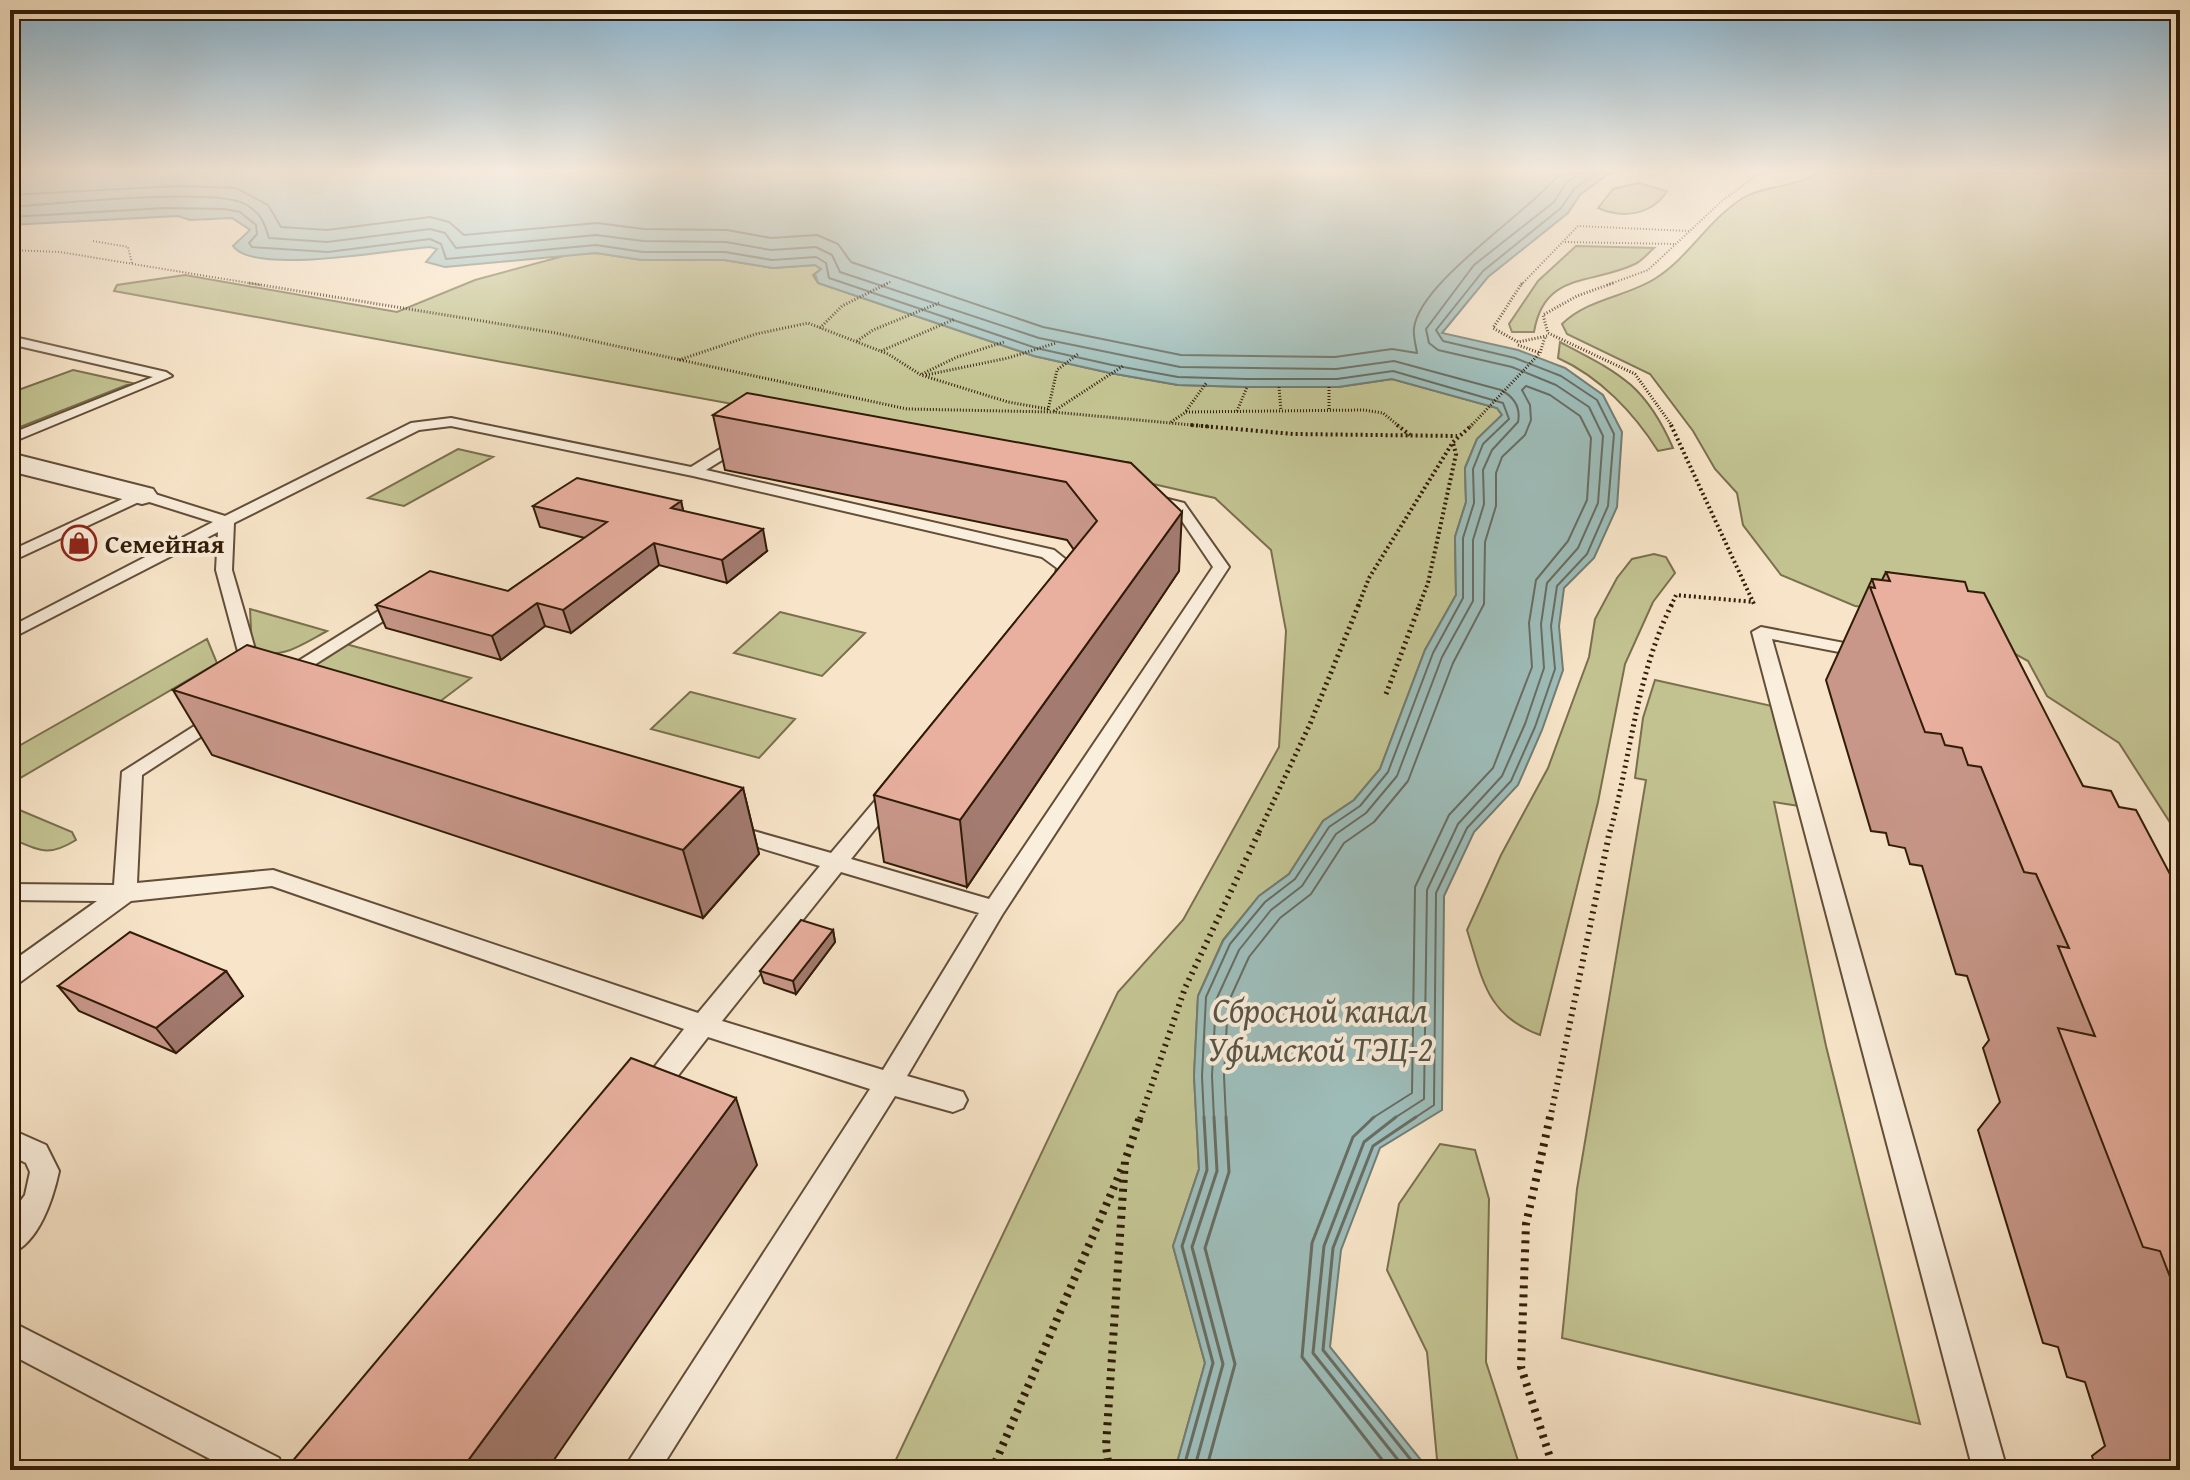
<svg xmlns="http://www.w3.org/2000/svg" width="2190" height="1480" font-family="'Gentium Book Plus',serif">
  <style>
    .green { fill: #c3c392; stroke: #7a704d; stroke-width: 2 }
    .water { fill: #9ebebb; stroke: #727d73; stroke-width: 2 }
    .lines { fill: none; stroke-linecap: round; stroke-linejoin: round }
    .shore-far1 { stroke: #686d62; stroke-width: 2 }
    .shore { stroke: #686d62; stroke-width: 3 }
    .service-casing { stroke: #634e38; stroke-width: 4 }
    .minor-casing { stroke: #634e38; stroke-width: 4 }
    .path-far5 { stroke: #311c08; stroke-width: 2; stroke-dasharray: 1 2; stroke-linecap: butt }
    .path-far4 { stroke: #311c08; stroke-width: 3; stroke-dasharray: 1 2; stroke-linecap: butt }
    .path-far3 { stroke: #311c08; stroke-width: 4; stroke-dasharray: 2 3; stroke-linecap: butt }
    .path-far2 { stroke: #311c08; stroke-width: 5; stroke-dasharray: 2 4; stroke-linecap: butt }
    .path-far1 { stroke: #311c08; stroke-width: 6; stroke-dasharray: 2 5; stroke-linecap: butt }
    .path { stroke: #311c08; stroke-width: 8; stroke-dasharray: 3 6; stroke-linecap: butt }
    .service { fill: #faeedc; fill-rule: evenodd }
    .minor { fill: #faeedc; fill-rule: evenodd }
    .wall { fill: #c8978a; stroke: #311c08; stroke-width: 2 }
    .shaded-wall { fill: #a37b70; stroke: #311c08; stroke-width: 2 }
    .building { fill: #e9b0a0; stroke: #311c08; stroke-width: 2 }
    .labels { text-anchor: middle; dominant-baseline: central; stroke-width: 8; stroke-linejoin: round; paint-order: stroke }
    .poi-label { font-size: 26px; font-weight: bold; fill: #311c08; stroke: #faeedc; text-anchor: start }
    .near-water-label { font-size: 34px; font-style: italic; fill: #575547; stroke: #faeedc }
  </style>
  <rect width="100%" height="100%" fill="#f8e5c9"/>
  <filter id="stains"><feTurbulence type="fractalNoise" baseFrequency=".0025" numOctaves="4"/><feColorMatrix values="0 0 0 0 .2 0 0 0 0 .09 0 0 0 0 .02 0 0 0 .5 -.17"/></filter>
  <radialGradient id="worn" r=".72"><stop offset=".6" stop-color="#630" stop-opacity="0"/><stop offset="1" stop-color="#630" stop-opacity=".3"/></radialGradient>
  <!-- green -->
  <path class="green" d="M1819 172 2180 173V838L2119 743 2047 696 2028 661 1950 618 1855 606 1781 575 1743 525 1737 493 1715 469 1693 431 1650 374 1567 334 1562 324C1589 298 1627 297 1656 278 1690 256 1708 220 1743 198 1764 185 1793 189 1819 172Z
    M1638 183 1667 191C1652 215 1623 219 1598 208L1613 189Z
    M1576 246 1654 248C1648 253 1642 261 1635 264 1592 285 1544 271 1534 332H1512L1509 324 1538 281Z
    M596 253 642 260H724L773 268 815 265 821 269 813 275 818 283 1034 356 1110 373 1178 385 1247 387H1338L1392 379 1497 408 1502 415 1477 439 1465 468 1466 502 1455 537 1456 595 1425 650 1380 769 1354 800 1323 821 1289 874 1259 896 1223 940 1198 996 1194 1076 1199 1169 1173 1246 1205 1363 1175 1470H891L1118 992 1183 920 1279 747 1286 631 1271 550 1215 498 1082 468 114 291 117 285 185 275 397 312 475 280 571 254Z
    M1560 342C1619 373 1645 384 1673 448L1658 451C1634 413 1600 377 1558 358Z
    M73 370 132 383 10 431V393Z
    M458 449 493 457 404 506 368 498Z
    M1654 554 1666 557 1675 573 1653 602 1625 664 1598 802 1540 1035C1486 1015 1483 980 1467 930L1501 855 1548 768 1589 657 1595 619 1617 578 1632 559Z
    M250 609 327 631C301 645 281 661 252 650Z
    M780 612 865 633 822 676 734 653Z
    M207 639 217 663 10 784V751Z
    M342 643 471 678 434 706 318 673 313 661Z
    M1655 680 1772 706 1799 806 1774 802 1826 1046 1920 1424 1562 1338 1577 1189 1646 780 1635 778 1643 718Z
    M690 692H691L795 719 759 758 651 729Z
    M10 806 72 832 76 840C47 858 39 850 10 838Z
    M1440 1144 1475 1150 1489 1199 1486 1362 1521 1470H1438L1427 1352 1387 1270 1399 1204Z"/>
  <!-- water -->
  <path class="water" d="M10 172H1611L1580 195 1568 213 1488 277 1442 333 1518 350 1565 368 1603 395 1622 432 1617 507 1594 558 1564 588 1559 626 1563 670 1542 730 1518 785 1474 832 1444 896 1442 1110 1380 1148 1341 1250 1330 1347 1429 1470H1175L1205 1363 1173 1246 1199 1169 1194 1076 1198 996 1223 941 1259 896 1289 874 1323 821 1354 800 1380 769 1425 650 1456 595 1455 537 1466 502 1465 468 1477 439 1502 415 1497 408 1392 379 1338 387H1247L1178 385 1110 373 1034 356 818 283 815 274 821 269 815 265 773 268 724 260H642L596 253 445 267 426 262 437 249 430 247C396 249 253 276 233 246L250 230 232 218 190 220 178 216 10 225Z"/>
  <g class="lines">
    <!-- shore-far1 -->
    <path class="shore-far1" d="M10 195 177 186 236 188 268 205 281 227 327 230 430 217 449 222 464 235 597 223 644 229 727 230 771 238 817 235 838 244 851 262 1043 327 1181 355 1335 357 1392 349 1417 353C1416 346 1413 336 1414 328 1420 281 1530 212 1561 172
      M10 207C54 204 213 187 245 204 261 213 264 222 269 238L327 242 430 229 445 233 456 248 596 235 643 241 726 242 771 250 816 247 832 255 840 272 1039 338 1180 367 1336 369 1394 361 1501 390C1514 397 1521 407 1518 422L1492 450 1483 470 1484 504 1473 540V601L1442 657 1397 776 1366 813 1336 834 1302 886 1271 910 1239 950 1216 1000 1212 1076 1214 1119
      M10 217 165 208 224 209 240 212 256 225 257 234 249 243 252 247 328 252 430 239 441 244 446 259 596 245 643 252H725L772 260 816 257 826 263 829 278 1036 348 1112 365 1178 377 1247 379H1337L1393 371 1503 403 1509 419 1483 444 1473 469 1474 503 1463 538V598L1433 653 1388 772 1360 806 1329 827 1295 879 1265 902 1230 944 1206 997 1202 1076 1204 1119
      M1226 1119 1224 1076 1228 1003 1249 957 1280 918 1311 894 1344 843 1374 822 1408 781 1453 663 1484 604 1485 542 1496 506V473L1502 457 1525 435 1531 420 1530 405 1522 390 1526 386 1550 395 1580 416 1591 438 1587 500 1568 541 1536 580 1529 623 1532 667 1493 768 1449 815 1415 887 1412 1093 1371 1119
      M1393 1119 1424 1099 1427 890 1458 824 1502 776 1525 724 1544 668 1541 624 1547 583 1578 548 1598 503 1603 436 1589 407 1556 385 1512 367 1438 350 1429 343 1426 329 1474 265 1554 202 1566 183 1581 172
      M1413 1119 1434 1105 1436 893 1467 828 1511 781 1535 727 1555 669 1551 626 1557 586 1587 554 1608 506 1614 434 1597 400 1561 376 1515 358 1443 341 1436 330 1483 271 1561 208 1574 189 1598 172"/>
    <!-- shore -->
    <path class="shore" d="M1374 1117 1353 1137 1312 1243 1302 1357 1390 1470
      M1396 1117 1364 1142 1324 1246 1313 1353 1406 1470
      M1416 1117 1373 1146 1333 1248 1323 1350 1419 1470
      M1183 1470 1213 1363 1182 1246 1207 1170 1204 1117
      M1194 1470 1223 1364 1192 1247 1217 1171 1214 1117
      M1206 1470 1235 1364 1205 1248 1229 1172 1226 1117"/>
    <!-- service casing -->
    <g class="service-casing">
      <path id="service" d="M10 336 166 372 172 376 10 443V434L153 377 10 344Z
        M451 418 691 467 738 438H748V444L706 470 1054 550 1074 566 1068 591H1056L1054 587 1057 568 1042 557 693 476 451 426 419 430 234 523 232 570 261 670 259 674H245L243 670 216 570 218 532 10 639V627L213 522 143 500 10 562V551L142 490 225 516 411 423Z
        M1148 494 1184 503 1229 567 1002 915 907 1076 963 1092 967 1100 963 1108 953 1112 895 1096 660 1470H623L870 1089 708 1037 659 1100 649 1104 639 1100 635 1092 684 1029 272 886 131 901 19 983 10 986V963L97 901 10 900V884L114 885 122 772 218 711 225 713 228 717 225 721 142 775 137 883 273 870 698 1013 820 866 721 836 718 831 721 826 729 824 831 853 885 789 892 787 903 794 851 859 989 899 1213 567 1174 509 1143 502V496ZM841 872 979 913 883 1070 722 1021Z
        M404 595 410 596 413 600 410 604 292 679H278L276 675Z
        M1761 627 1865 647 1874 652 1865 657 1772 639 2007 1470H1973L1752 632Z
        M10 1129 46 1145 59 1171C53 1199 39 1243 10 1254V1215L25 1195 30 1172 26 1163 10 1155Z
        M10 1321 279 1458 284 1470H231L10 1354Z"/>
    </g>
    <!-- minor casing -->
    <g class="minor-casing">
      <path id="minor" d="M10 453 153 489 157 495 153 501 142 504 10 471Z"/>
    </g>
    <!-- path-far5 -->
    <path class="path-far5" d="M93 241 128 247 132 263
      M1565 242 1675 244
      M10 250 60 252 261 285
      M884 285 892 281
      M1521 285 1578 226 1689 231
      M1607 285 1648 270 1723 200 1761 172"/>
    <!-- path-far4 -->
    <path class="path-far4" d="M249 283 556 333 907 409 1053 412 1213 427
      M1522 283 1493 328 1518 342 1547 336
      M1613 283 1577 296 1543 315 1548 333 1635 374 1673 427
      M820 328 842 306 888 283
      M857 341 873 330 939 303
      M1518 345 1540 353
      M881 351 955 319
      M679 360 756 334 808 323 888 354 921 375 1008 402 1048 409
      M922 374 957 357 1004 342
      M926 375 1008 358 1056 343
      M1279 387 1281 411
      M1329 387V410
      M1048 410 1057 370 1078 354
      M1054 411 1123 366
      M1186 411 1207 382
      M1237 411 1247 387
      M1171 422 1186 412 1364 410 1383 413 1400 427
      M1470 427 1540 353 1545 337"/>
    <!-- path-far3 -->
    <path class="path-far3" d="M1191 425 1293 434 1457 436
      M1397 425 1410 435
      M1671 425 1754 604
      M1358 606 1369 578 1453 442 1472 425
      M1419 606 1428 583 1456 454 1453 443
      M1671 606 1676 595 1754 602"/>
    <!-- path-far2 -->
    <path class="path-far2" d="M1386 694 1420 604
      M1259 832 1310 724 1359 604
      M1610 832C1631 757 1636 675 1672 604"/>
    <!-- path-far1 -->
    <path class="path-far1" d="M1140 1119 1185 988 1260 830
      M1550 1119 1610 830"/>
    <!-- path -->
    <path class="path" d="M1550 1117 1526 1224 1521 1367 1554 1470
      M992 1470 1123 1166
      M1109 1470 1106 1446 1125 1161 1140 1117"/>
    <!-- service -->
    <use href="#service" class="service"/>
    <!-- minor -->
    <use href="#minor" class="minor"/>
  </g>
  <!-- wall -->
  <path class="wall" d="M713 415 1131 463 1179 571 967 887 884 862 874 795 1074 550 1067 540 725 470Z
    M681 501 683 511 767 551 727 583 659 565 571 633 545 626 501 660 386 628 376 605 508 591 585 538 540 527 533 506Z
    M1886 572 1968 591 2083 786 2119 807 2180 893V1470H2096L2092 1456 2105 1446 2085 1382 2067 1377 2058 1347 2043 1343 1978 1130 2000 1102 1983 1048 1989 1040 1967 976 1956 974 1922 866 1910 864 1905 848 1889 845 1886 833 1871 831 1826 680 1872 579 1882 580Z
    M173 690 743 788 759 854 703 918 212 755Z
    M833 930 835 942 796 994 764 983 760 971Z
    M226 971 243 996 176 1053 79 1011 58 986Z"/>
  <!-- shaded-wall -->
  <path class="shaded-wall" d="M681 501 686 523 671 508Z
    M1182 512 1179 571 967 887 960 820Z
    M763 529 767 551 727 583 722 560Z
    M654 543 659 565 571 633 563 610Z
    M537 603 545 626 501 660 492 636Z
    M743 788 759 854 703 918 683 850Z
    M833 930 835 942 796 994 793 981Z
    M226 971 243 996 176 1053 156 1028Z
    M736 1098 757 1165 547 1470H461Z"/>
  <!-- building -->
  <path class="building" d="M747 393 1131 463 1182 512 960 820 874 795 1097 521 1066 482 713 415Z
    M577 478 681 501 671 508 763 529 722 560 654 543 563 610 537 603 492 636 376 605 430 571 508 591 607 522 533 506Z
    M1886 572 1965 582 1968 591 1984 593 2083 786 2111 791 2119 807 2136 810 2180 893V1284L2172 1282 2160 1251 2143 1247 2058 1028 2095 1036 2058 946 2069 948 2036 874 2024 872 1981 767 1968 765 1962 748 1945 745 1941 734 1925 732 1870 587 1875 588 1872 579 1890 581Z
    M247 645 743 788 683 850 173 690Z
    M801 920 833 930 793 981 760 971Z
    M130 932 226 971 156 1028 58 986Z
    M631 1058 736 1098 461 1470H285Z"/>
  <!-- sky -->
  <linearGradient id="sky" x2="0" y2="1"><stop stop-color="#8ab8d6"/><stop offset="0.45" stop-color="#fcf3e7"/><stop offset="1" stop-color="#fcf3e7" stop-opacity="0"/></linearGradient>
  <rect width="2190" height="379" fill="url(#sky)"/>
  <!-- icons -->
  <defs>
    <g id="shop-ring" transform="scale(1.8)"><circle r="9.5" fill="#faeedc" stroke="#8f2418" stroke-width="1.5"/><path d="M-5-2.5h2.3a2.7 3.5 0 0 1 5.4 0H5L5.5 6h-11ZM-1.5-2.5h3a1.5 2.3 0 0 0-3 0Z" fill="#8f2418"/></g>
  </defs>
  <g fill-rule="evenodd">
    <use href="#shop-ring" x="79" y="543"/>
  </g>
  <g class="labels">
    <!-- poi labels -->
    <g class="poi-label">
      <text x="105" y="543">Семейная</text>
    </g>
    <!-- near-water labels -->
    <g class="near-water-label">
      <text x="1320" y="1009">Сбросной канал<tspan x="1320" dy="39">Уфимской ТЭЦ-2</tspan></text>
    </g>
  </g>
  <!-- margin -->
  <rect width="2190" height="1480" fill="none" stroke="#f8e5c9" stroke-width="40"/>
  <rect x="12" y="12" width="2166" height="1456" fill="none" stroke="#311c08" stroke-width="4"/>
  <rect x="20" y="20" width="2150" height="1440" fill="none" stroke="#311c08" stroke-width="2"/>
  <rect width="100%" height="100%" filter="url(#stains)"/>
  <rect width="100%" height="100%" fill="url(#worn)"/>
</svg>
